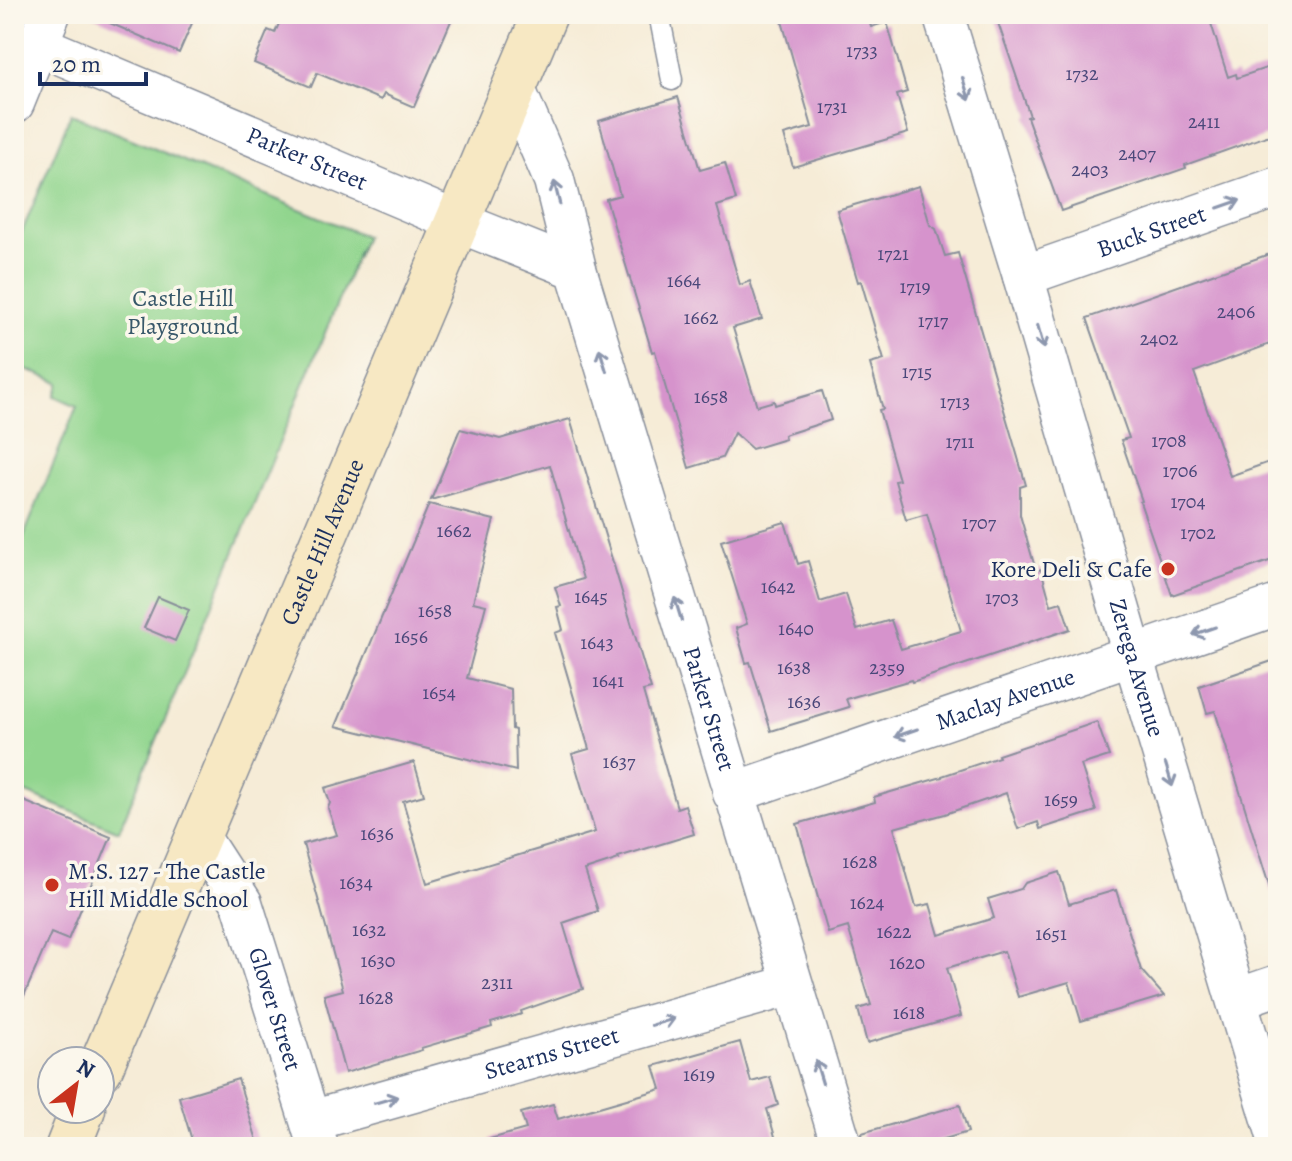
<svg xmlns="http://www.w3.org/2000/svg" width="1292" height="1161" font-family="Alegreya,serif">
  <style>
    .green { fill: #91d58e; stroke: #568276; stroke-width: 2 }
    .building { fill: #d693cc }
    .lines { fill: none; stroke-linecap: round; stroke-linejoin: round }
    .service-casing { stroke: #888e9a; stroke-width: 23 }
    .minor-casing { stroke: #888e9a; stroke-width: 43 }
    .secondary-casing { stroke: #888e9a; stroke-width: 47 }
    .service { stroke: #fff; stroke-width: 20 }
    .minor { stroke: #fff; stroke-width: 40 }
    .secondary { stroke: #f7e8c3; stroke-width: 44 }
    .oneway { stroke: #8d97ae }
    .poi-dot { fill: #c8321e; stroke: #fbf7ec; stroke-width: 3 }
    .labels { text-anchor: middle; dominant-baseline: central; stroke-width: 7; stroke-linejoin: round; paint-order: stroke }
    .number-label { font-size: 20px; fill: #4a487a }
    .street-label { font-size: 24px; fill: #1b2f5e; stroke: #fbf7ec }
    .park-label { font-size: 24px; fill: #38586a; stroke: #fbf7ec }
    .poi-label { font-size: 24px; fill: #1b2f5e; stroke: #fbf7ec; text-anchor: end }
  </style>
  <rect width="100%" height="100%" fill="#fbf7ec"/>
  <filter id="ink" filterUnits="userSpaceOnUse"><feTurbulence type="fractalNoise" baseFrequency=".0125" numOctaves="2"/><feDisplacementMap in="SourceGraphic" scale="16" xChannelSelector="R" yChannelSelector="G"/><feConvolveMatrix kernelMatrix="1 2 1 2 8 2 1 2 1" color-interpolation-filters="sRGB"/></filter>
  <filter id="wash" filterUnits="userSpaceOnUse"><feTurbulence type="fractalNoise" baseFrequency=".006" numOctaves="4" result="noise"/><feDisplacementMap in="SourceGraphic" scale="32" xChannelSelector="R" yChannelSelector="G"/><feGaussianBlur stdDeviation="1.8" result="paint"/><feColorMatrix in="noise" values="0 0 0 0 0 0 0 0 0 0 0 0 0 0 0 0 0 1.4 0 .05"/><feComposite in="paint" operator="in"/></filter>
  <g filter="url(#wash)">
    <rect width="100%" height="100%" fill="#f6ecd7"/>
    <!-- green -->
    <path class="green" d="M71 114 365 236 119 831 14 788V560L77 406 55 396 60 383 14 364V251Z"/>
    <g id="blocks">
      <!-- building -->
      <path class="building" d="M89 14H196L179 53Z
        M283 14H454L414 107 384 94 381 100 317 73 311 87 254 63 268 30 275 33Z
        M780 14H867L871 27 887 22 907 92 897 95 908 133 793 167 784 135 812 127Z
        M995 14H1208L1228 77 1236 74 1237 78 1278 64V132L1185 165 1186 168 1061 211 1027 117 1030 116Z
        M678 97 700 170 725 163 736 200 717 206 740 285 750 281 762 319 733 328 757 406 774 401 775 405 822 391 831 420 784 435 785 439 752 449 734 433 722 458 689 468 655 351 652 352 606 199 620 195 599 121Z
        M919 186 930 225 936 229 945 256 958 253 1026 485 1020 487V515L1036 571 1041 569 1051 605 1061 602 1070 629 912 682 911 680 846 699 849 707 771 731 750 662 746 663 736 628 747 624 721 541 785 522 798 564 808 561 820 602 846 594 857 630 891 620 901 649 961 631 927 514 906 520 895 481 899 480 879 410 883 409 870 364 884 360 861 281 858 282 837 210Z
        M1278 251V341L1194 372 1230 476 1278 459V558L1172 595 1140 502 1142 501 1121 440 1129 438 1087 318Z
        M570 419 651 689 643 691 677 808 685 805 694 834 618 857 619 859 585 870 598 911 563 923 583 989 521 1011 522 1014 491 1023 492 1027 421 1048 422 1050 345 1073 324 995 343 990 303 844 337 835 328 808 330 803 325 788 414 762 424 795 403 801 427 883 595 832 572 754 589 749 555 633 563 630 557 607 561 606 555 587 583 579 550 465 431 500 460 429 500 439Z
        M429 504 494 520 473 602 486 605 467 678 511 689 512 729 515 730 516 771 336 726Z
        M158 597 189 610 175 641 144 628Z
        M1278 659V891L1271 892 1215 711 1207 713 1199 686Z
        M1097 722 1109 756 1081 765 1096 811 1040 829 1038 822 1018 829 1006 793 945 814 894 828 916 907 930 904 939 935 994 918 988 899 1021 889 1025 883 1059 872 1069 904 1116 890 1141 970 1164 996 1081 1021 1069 982 1018 997 1004 951 947 968 961 1016 867 1043 858 1009 871 1005 848 927 828 933 797 824 875 802 874 797 942 777V776L999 757 998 755Z
        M14 797 111 837 68 940 51 933 14 1019Z
        M740 1042 751 1082 770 1077 778 1105 767 1109 778 1147H491L490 1139 526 1129 521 1113 553 1104 558 1119 661 1089 654 1066Z
        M238 1079 259 1147H194L179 1097Z
        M960 1105 968 1132 917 1147H864L862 1133Z"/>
    </g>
  </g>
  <g filter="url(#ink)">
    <use href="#blocks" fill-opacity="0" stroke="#888e9a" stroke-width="2"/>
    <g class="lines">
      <!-- service casing -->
      <g class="service-casing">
        <path id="service" d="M659 14 672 80"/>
      </g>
      <!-- minor casing -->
      <g class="minor-casing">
        <g id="minor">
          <path id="s1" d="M943 14 1023 276 1133 655 1278 1139"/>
          <path id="s2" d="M38 45 458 222 576 269 842 1147"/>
          <path d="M514 87 554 180 576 269"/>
          <path d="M14 103 50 14"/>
          <path id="s3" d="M1023 276 1278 187"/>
          <path id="s4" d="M733 793 1278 605"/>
          <path id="s5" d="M198 835 242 903 318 1146"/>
          <path d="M1237 999 1278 985"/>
          <path id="s6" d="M311 1121 792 985"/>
        </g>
      </g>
      <!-- secondary casing -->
      <g class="secondary-casing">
        <g id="secondary">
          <path id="s7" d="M100 1069 545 14"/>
          <path d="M68 1147 83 1109"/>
        </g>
      </g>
      <!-- service -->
      <use href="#service" class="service"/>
      <!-- minor -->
      <use href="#minor" class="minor"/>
      <!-- secondary -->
      <use href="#secondary" class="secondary"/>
    </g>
    <!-- one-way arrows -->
    <defs><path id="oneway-shaft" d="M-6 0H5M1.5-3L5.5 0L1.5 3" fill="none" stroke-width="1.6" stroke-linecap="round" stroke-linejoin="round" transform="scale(2)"/></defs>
    <g class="oneway">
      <use href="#oneway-shaft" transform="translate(966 89) rotate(73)"/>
      <use href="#oneway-shaft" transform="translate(557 193) rotate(-104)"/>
      <use href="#oneway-shaft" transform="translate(1229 204) rotate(-19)"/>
      <use href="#oneway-shaft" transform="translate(1041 337) rotate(74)"/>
      <use href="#oneway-shaft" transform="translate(603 360) rotate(-107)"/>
      <use href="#oneway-shaft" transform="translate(678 609) rotate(-107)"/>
      <use href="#oneway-shaft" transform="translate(1204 631) rotate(161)"/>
      <use href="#oneway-shaft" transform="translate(906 733) rotate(161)"/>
      <use href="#oneway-shaft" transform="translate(1169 775) rotate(73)"/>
      <use href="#oneway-shaft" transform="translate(663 1022) rotate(-16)"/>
      <use href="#oneway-shaft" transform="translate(819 1072) rotate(-107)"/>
      <use href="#oneway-shaft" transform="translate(386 1100) rotate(-16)"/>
    </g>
  </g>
  <!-- markers -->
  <g class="poi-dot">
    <circle cx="1168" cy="569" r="8"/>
    <circle cx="52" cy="885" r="8"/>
  </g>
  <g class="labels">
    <!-- number labels -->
    <g class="number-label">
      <text x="862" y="50">1733</text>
      <text x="1082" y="73">1732</text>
      <text x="832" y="106">1731</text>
      <text x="1204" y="121">2411</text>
      <text x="1137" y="153">2407</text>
      <text x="1090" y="169">2403</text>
      <text x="893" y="253">1721</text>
      <text x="684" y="280">1664</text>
      <text x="915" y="286">1719</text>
      <text x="1236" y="311">2406</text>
      <text x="701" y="317">1662</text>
      <text x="933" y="320">1717</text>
      <text x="1159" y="338">2402</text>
      <text x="917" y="371">1715</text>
      <text x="711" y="396">1658</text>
      <text x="955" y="401">1713</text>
      <text x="1169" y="440">1708</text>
      <text x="960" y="441">1711</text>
      <text x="1180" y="470">1706</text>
      <text x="1188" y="501">1704</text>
      <text x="979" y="522">1707</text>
      <text x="454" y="530">1662</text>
      <text x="1198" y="532">1702</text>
      <text x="778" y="586">1642</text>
      <text x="591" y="596">1645</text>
      <text x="1002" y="597">1703</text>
      <text x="435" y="610">1658</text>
      <text x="796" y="628">1640</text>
      <text x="411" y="636">1656</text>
      <text x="597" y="642">1643</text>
      <text x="794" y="667">1638</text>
      <text x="887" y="667">2359</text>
      <text x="608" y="680">1641</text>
      <text x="439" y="692">1654</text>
      <text x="804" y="701">1636</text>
      <text x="619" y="761">1637</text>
      <text x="1061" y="799">1659</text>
      <text x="377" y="833">1636</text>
      <text x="860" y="861">1628</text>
      <text x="356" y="882">1634</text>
      <text x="867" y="902">1624</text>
      <text x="369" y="929">1632</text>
      <text x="894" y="931">1622</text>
      <text x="1051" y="933">1651</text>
      <text x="378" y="960">1630</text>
      <text x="907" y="962">1620</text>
      <text x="497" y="982">2311</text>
      <text x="376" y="997">1628</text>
      <text x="909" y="1012">1618</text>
      <text x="699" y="1074">1619</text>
    </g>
    <!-- street labels -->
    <g class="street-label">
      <text stroke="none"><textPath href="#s2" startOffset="292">Parker Street</textPath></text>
      <text stroke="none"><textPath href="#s3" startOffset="136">Buck Street</textPath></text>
      <text stroke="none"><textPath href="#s7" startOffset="572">Castle Hill Avenue</textPath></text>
      <text stroke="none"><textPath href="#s1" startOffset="682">Zerega Avenue</textPath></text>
      <text stroke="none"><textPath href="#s4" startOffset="288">Maclay Avenue</textPath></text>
      <text stroke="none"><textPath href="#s2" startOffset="1042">Parker Street</textPath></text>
      <text stroke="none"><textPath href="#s5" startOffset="192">Glover Street</textPath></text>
      <text stroke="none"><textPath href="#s6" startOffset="250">Stearns Street</textPath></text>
    </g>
    <!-- park labels -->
    <g class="park-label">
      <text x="183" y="298">Castle Hill<tspan x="183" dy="28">Playground</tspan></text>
    </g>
    <!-- poi labels -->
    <g class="poi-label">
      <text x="1152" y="569">Kore Deli &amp; Cafe</text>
      <text x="68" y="871" text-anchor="start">M.S. 127 - The Castle<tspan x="68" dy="28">Hill Middle School</tspan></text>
    </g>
  </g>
  <!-- margin -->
  <rect width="1292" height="1161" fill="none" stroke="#fbf7ec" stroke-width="48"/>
  <!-- north arrow -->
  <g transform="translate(76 1085) rotate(31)"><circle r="38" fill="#fbf7ec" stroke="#a1a7b3" stroke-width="2"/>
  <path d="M0-6L14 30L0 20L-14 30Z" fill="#c8321e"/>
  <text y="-12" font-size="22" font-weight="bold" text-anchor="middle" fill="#1b2f5e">N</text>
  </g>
  <!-- scale -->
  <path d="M40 72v12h106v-12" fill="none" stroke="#1b2f5e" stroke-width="4"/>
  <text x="52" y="72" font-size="24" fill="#1b2f5e" stroke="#fbf7ec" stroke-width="6" paint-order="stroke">20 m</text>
</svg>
